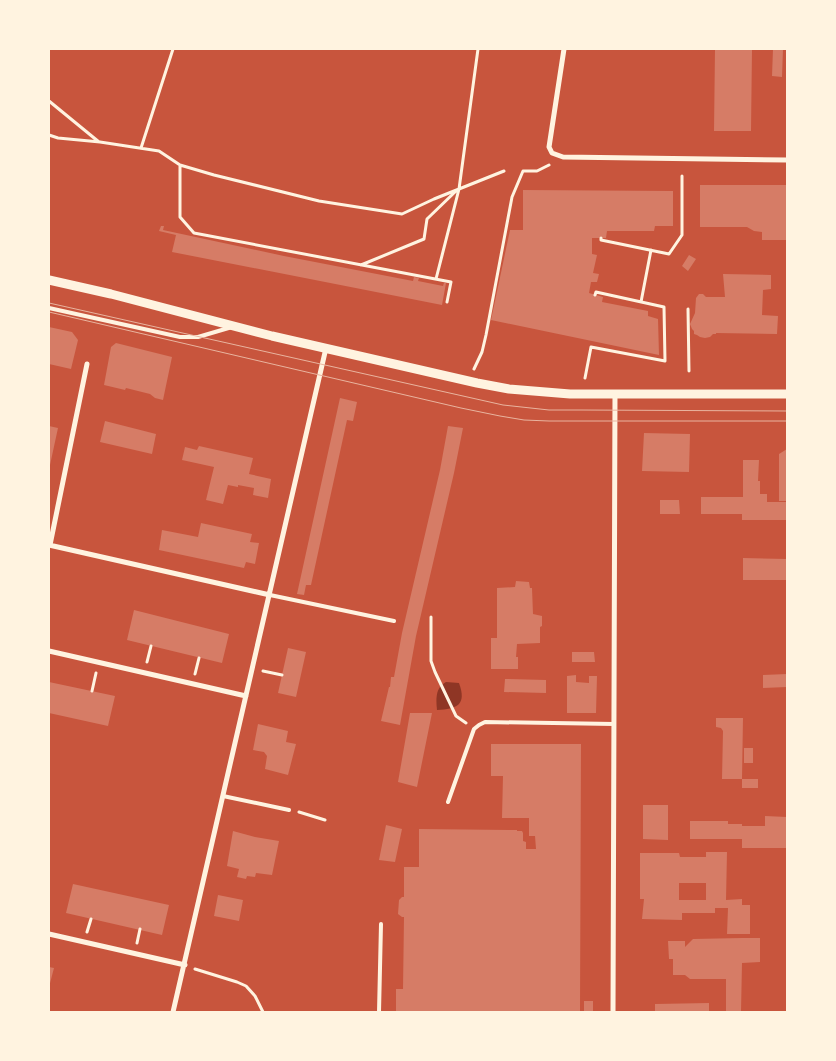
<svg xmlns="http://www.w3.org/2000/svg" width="836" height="1061" font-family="'Noto Sans',sans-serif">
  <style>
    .water { fill: #8f3625 }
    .building { fill: #d67c66; fill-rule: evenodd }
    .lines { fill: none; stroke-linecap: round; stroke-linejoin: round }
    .path { stroke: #fff3e0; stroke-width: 3 }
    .service { stroke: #fff3e0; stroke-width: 4 }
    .minor { stroke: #fff3e0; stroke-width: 5 }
    .tertiary { stroke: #fff3e0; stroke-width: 9 }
    .tram { stroke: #e9b49f; stroke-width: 1 }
  </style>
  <rect width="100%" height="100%" fill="#c8553d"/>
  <!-- water -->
  <path class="water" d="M446 682 459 683C467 705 457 709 437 710 436 699 435 688 446 682Z"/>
  <!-- building -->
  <path class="building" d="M715 49H752L751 131H714Z
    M773 49H783L782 77 772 76Z
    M700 185H787V240H762V232L754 231 747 227H700Z
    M523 190 673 191V226H655L654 231H607L606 238H592V254L597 255 593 273 599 274 597 282H591L589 293 603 297 602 302 648 311V316L658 319 659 355 491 320 510 230H523Z
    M161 226H164L163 230 284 256 413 281 414 277 419 278 418 281 443 286 444 283H446L442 305 172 252 176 235 159 231Z
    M689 255 696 259 688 271 682 266Z
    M723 274 771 275V289L763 290 762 315 778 316 777 334 716 333V334H713L710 337 705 338 700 337 697 335 694 334V331L692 329 690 324 695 313 696 298 699 294H703L706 297H725Z
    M49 327 72 332 78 340 71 369 49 364Z
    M116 343 172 357 163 400 155 398 150 394 126 388 125 390 104 385 111 347Z
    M340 398 357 402 353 421 347 420 311 585H306L304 595 297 594Z
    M105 421 156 434 152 454 100 442Z
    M49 426 58 428 50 465H49Z
    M448 426 463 428 454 473 416 636 400 725 381 721 389 687H390L391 677H394L402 633 440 470Z
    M644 433 690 434 689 472 642 471Z
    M199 446 253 458 249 474 271 479 268 498 253 495 254 488 238 485V487L228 485 223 504 206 500 214 467 182 460 185 447 197 450Z
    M787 449V501H779V454Z
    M743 460H759L758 481H760V494H767V502H787V520H742V514H701V497H743Z
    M660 500H679L680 514H660Z
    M201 523 252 534 250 542 259 543 255 564 246 562 244 568 159 550 162 530 198 537Z
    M743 558 787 559V580H743Z
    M516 581 529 582 530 588H532L533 614 542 616V626L540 627V643L517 644 516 657H518V669H491V638H497V588L515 587Z
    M134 610 229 634 222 663 127 640Z
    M288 648 306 652 296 697 278 693Z
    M572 652H594L595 662H572Z
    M787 674V687L763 688V675Z
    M576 675V682L589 683V676H597L596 713H567V676Z
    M505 679 546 680V693L504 692Z
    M49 682 115 696 108 726 49 713Z
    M410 713H432L417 787 398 782Z
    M716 718H743L742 779H722L723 731 721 728 716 727Z
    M258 724 288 731 286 742 296 744 288 775 265 769 267 756 264 752 253 750Z
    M491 744H581L580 1012H396V989H403L404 917H402L398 914 399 900 402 897H404V867H419V829L517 830V831H522L523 833V841L526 842V849H536L535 836H529V818H502L503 776H491Z
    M744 748H753V763H744Z
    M742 779H758V788H742Z
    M643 805H668V840L643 839Z
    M765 816 787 817V848H742V839H690V821H728V824H742V826H765Z
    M386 825 402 829 395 862 379 860Z
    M233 831 255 837 279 841 272 875 256 873 255 877 247 876 246 879 237 877 239 869 227 866Z
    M706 852H727L726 900 742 899V905H750V934H727L728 908H715V913H682V920L642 919 644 899H640V853H679L680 857H706ZM679 883H706V900H679Z
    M73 884 169 905 162 935 66 913Z
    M218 895 243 900 239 921 214 916Z
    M742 938H760V962L742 963 741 1012H726V979H690L685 975H673V959H669L668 941H685V947L693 939Z
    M49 967 54 968 49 987Z
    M584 1001H593V1012H584Z
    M709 1003V1012H655V1004Z"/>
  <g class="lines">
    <!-- path -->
    <path class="path" d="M49 101 99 142
      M49 135 58 138 100 142 159 151 180 165 214 175 319 201 402 214 434 199 504 171
      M141 148 173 49
      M180 165V217L194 233 451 282 447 302
      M601 238V240L669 254 682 235V176
      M361 265 424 239 427 219 456 191
      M436 279 459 189 478 49
      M641 302 651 250
      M688 309 689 371
      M474 369 482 352 486 335 512 197 523 171H537L549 165
      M585 378 591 347 665 361 664 307 596 292 595 295
      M431 617V661L435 672 456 716 466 723
      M147 662 151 646
      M263 671 282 675
      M195 674 199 658
      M92 691 96 673
      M299 812 325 820
      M87 932 91 919
      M137 943 140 929
      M195 969 237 982 246 986 255 996 263 1012"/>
    <!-- service -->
    <path class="service" d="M49 308 180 337H198L232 327
      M270 595 394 621
      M223 796 289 810
      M448 802 474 729 479 725 485 722 614 724
      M379 1012 381 924"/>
    <!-- minor -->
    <path class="minor" d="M564 49 549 147 552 153 563 157 787 160
      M49 545 270 595
      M50 545 87 364
      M49 651 246 696
      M49 934 185 965
      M173 1012 326 348
      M613 1012 615 394"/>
    <!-- tertiary -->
    <path class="tertiary" d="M49 280 111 294 272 336 477 383 509 389 570 394H787"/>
    <!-- tram -->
    <path class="tram" d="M49 303 503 405 549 410H581L787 411
      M49 312 461 408 500 416 524 420 549 421H787"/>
  </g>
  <!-- border -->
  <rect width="836" height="1061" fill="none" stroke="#fff3e0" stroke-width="100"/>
</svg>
